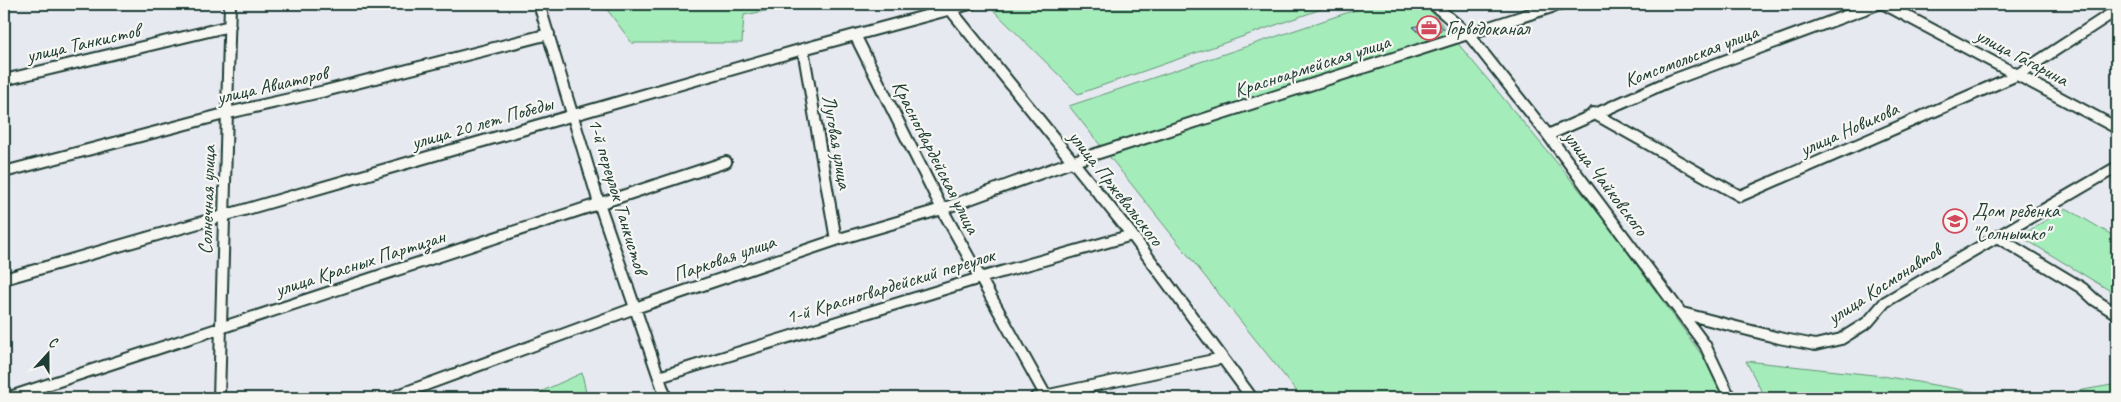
<svg xmlns="http://www.w3.org/2000/svg" width="2121" height="402" font-family="Caveat,sans-serif">
  <style>
    .green { fill: #a4ecba; stroke: #629477 }
    .building { fill: #aab7e7; stroke: #1f3d34 }
    .lines { fill: none; stroke-linecap: round; stroke-linejoin: round }
    .minor-casing { stroke: #1f3d34; stroke-width: 14 }
    .minor { stroke: #f6f6f2; stroke-width: 10 }
    .labels { text-anchor: middle; dominant-baseline: central; stroke-width: 4.5; stroke-linejoin: round; paint-order: stroke }
    .poi-label { font-size: 20px; fill: #1f3d34; stroke: #f6f6f2; text-anchor: start }
    .street-label { font-size: 20px; fill: #1f3d34; stroke: #f6f6f2 }
  </style>
  <rect width="100%" height="100%" fill="#e7e9f0"/>
  <filter id="ink" filterUnits="userSpaceOnUse"><feTurbulence type="fractalNoise" baseFrequency=".02" numOctaves="2"/><feDisplacementMap in="SourceGraphic" scale="10" xChannelSelector="R" yChannelSelector="G"/><feConvolveMatrix kernelMatrix="1 2 1 2 8 2 1 2 1" color-interpolation-filters="sRGB"/></filter>
  <g filter="url(#ink)">
    <!-- green -->
    <path class="green" d="M603 4H803L744 15 742 43H632Z
      M987 4H1336L1078 94Z
      M1373 4H1425L1602 217 1733 398H1302L1069 106Z
      M2066 208 2117 238V295L2020 236Z
      M1746 361 1883 376 2009 398H1765Z
      M582 373 587 398H527Z
      M2117 384V398H2038Z"/>
    <!-- building -->
    <path class="building" d="M1435 21 1444 29 1423 36 1413 27Z"/>
    <g class="lines">
      <!-- minor casing -->
      <g class="minor-casing">
        <path id="minor" d="M539 4 599 203 666 398
          M946 4 1132 235 1252 398
          M1433 4 1469 35 1548 135 1705 345 1730 398
          M1884 4 2117 128
          M855 35 942 209 1047 398
          M803 49 836 240
          M4 80 230 26
          M1593 113 1740 196 2017 75 2117 10
          M1548 135 1670 81 1878 4
          M4 172 228 113 325 91 549 34
          M1997 237 2082 288 2095 300 2117 314
          M4 279 803 49 970 4
          M1682 313 1779 338 1815 345 1841 339 1868 322 1885 302 2117 167
          M659 377 980 278 1132 235
          M7 398 726 162
          M219 398 230 4
          M390 398 635 308 836 240 942 209 1074 161 1561 4
          M1035 398 1223 358"/>
      </g>
      <!-- minor -->
      <use href="#minor" class="minor"/>
    </g>
  </g>
  <!-- icons -->
  <defs>
    <g id="office-ring" transform="scale(1.25)"><circle r="9.5" fill="#f6f6f2" stroke="#d1495b" stroke-width="1.5"/><path d="M-6-3h4V-5.5h4V-3h4V5H-6ZM-1-4.5V-3h2v-1.5ZM-6 0V1H6V0Z" fill="#d1495b"/></g>
    <g id="school-ring" transform="scale(1.25)"><circle r="9.5" fill="#f6f6f2" stroke="#d1495b" stroke-width="1.5"/><path d="M0-5L7-2L0 1L-7-2ZM-4 1L0 2.5L4 1V4Q0 6-4 4Z" fill="#d1495b"/></g>
  </defs>
  <g fill-rule="evenodd">
    <use href="#office-ring" x="1429" y="28"/>
    <use href="#school-ring" x="1955" y="221"/>
  </g>
  <g class="labels">
    <!-- poi labels -->
    <g class="poi-label">
      <text x="1446" y="28">Горводоканал</text>
      <text x="1972" y="210">Дом ребенка<tspan x="1972" dy="23">"Солнышко"</tspan></text>
    </g>
    <!-- street labels -->
    <g class="street-label">
      <text transform="translate(83 43) rotate(-13)">улица Танкистов</text>
      <text transform="translate(1691 56) rotate(-21)">Комсомольская улица</text>
      <text transform="translate(2022 57) rotate(28)">улица Гагарина</text>
      <text transform="translate(1312 66) rotate(-18)">Красноармейская улица</text>
      <text transform="translate(272 85) rotate(-13)">улица Авиаторов</text>
      <text transform="translate(482 123) rotate(-16)">улица 20 лет Победы</text>
      <text transform="translate(1849 129) rotate(-24)">улица Новикова</text>
      <text transform="translate(837 142) rotate(80)">Луговая улица</text>
      <text transform="translate(936 157) rotate(63)">Красногвардейская улица</text>
      <text transform="translate(1606 183) rotate(53)">улица Чайковского</text>
      <text transform="translate(1116 188) rotate(52)">улица Пржевальского</text>
      <text transform="translate(618 196) rotate(73)">1-й переулок Танкистов</text>
      <text transform="translate(207 200) rotate(-88)">Солнечная улица</text>
      <text transform="translate(724 258) rotate(-19)">Парковая улица</text>
      <text transform="translate(360 263) rotate(-18)">улица Красных Партизан</text>
      <text transform="translate(1884 284) rotate(-33)">улица Космонавтов</text>
      <text transform="translate(890 286) rotate(-17)">1-й Красногвардейский переулок</text>
    </g>
  </g>
  <!-- margin -->
  <rect width="2121" height="402" fill="none" stroke="#f6f6f2" stroke-width="20"/>
  <rect x="10" y="10" width="2101" height="382" fill="none" stroke="#1f3d34" stroke-width="2" filter="url(#ink)"/>
  <!-- north arrow -->
  <g transform="translate(48 354) rotate(21)" stroke="#f6f6f2" stroke-width="4" paint-order="stroke">
  <path d="M0-4L9 19L0 12L-9 19Z" fill="#1f3d34"/>
  <text y="-8" font-size="14" font-weight="bold" text-anchor="middle" fill="#1f3d34">С</text>
  </g>
</svg>
